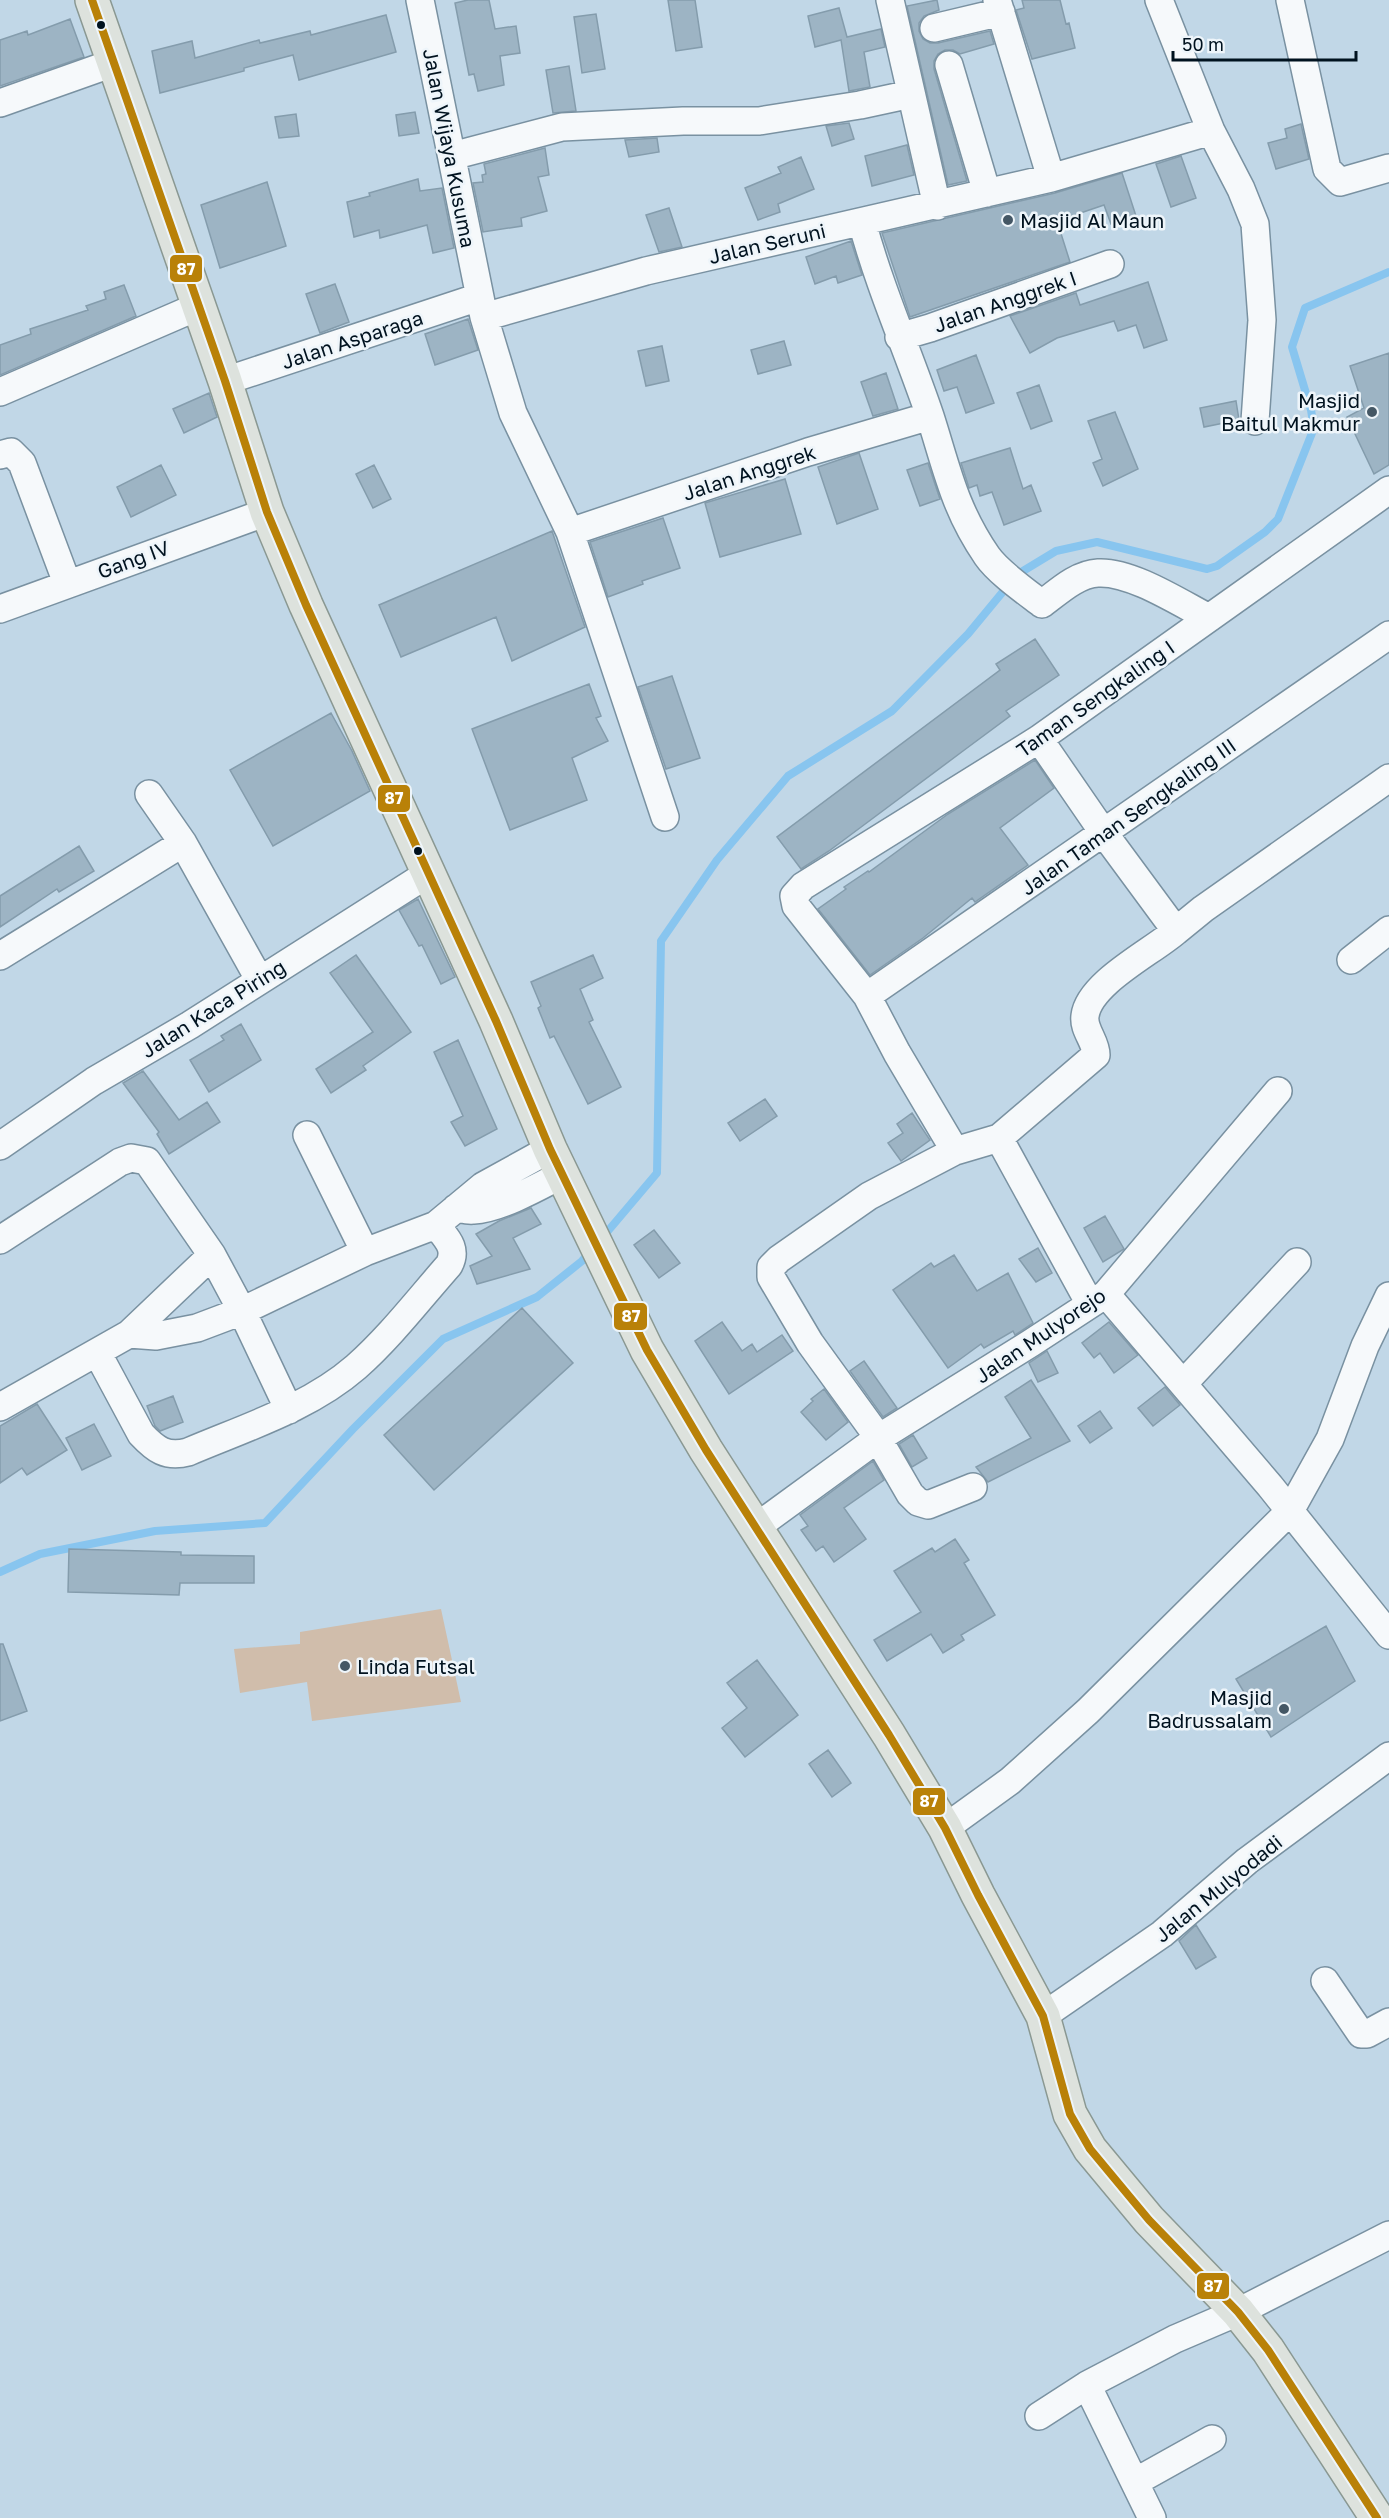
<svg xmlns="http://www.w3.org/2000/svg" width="1389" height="2518" font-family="'Golos Text',sans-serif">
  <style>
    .green { fill: #d0bdab }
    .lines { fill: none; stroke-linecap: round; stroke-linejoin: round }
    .stream { stroke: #88c5ef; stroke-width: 8 }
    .building { fill: #9db4c4; stroke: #849cac; stroke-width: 1.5 }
    .minor-casing { stroke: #7991a1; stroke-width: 30 }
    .major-casing { stroke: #8a9892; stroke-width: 36 }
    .minor { stroke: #f6f9fb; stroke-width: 27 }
    .major { stroke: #dde2dd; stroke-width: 33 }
    .bus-1-casing { stroke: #eef5fa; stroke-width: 12 }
    .bus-1 { stroke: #b98108; stroke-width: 8 }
    .bus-dot { fill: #00121f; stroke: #eef5fa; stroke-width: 2 }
    .poi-dot { fill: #445765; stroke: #eef5fa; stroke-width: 2 }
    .labels { text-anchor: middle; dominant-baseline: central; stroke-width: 5; stroke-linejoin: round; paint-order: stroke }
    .street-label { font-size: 20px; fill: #00121f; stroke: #eef5fa }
    .poi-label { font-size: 20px; fill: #00121f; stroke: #eef5fa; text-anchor: start }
    .line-badge { stroke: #eef5fa; stroke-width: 2 }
    .badge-label { font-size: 16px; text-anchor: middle; font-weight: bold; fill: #fff }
  </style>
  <rect width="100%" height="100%" fill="#c1d7e7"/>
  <!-- green -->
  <path class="green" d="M441 1609 461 1702 312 1721 307 1682 240 1693 234 1649 300 1644V1632Z"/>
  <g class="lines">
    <!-- stream -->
    <path class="stream" d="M602 1238 657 1173 661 941 717 860 788 776 892 711 968 634 1006 588 1023 571 1056 551 1097 542 1207 569 1217 566 1265 532 1278 519 1312 433 1313 422 1311 410 1292 347 1305 308 1389 272
      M0 1572 40 1554 155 1531 265 1523 353 1429 443 1339 537 1297 582 1261 590 1252"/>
  </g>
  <!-- building -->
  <path class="building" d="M468 0H489L495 29 516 26 520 53 500 56 504 85 478 91 474 74 469 75 455 3Z
    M668 0H695L702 47 676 51Z
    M937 0 939 10 924 16 919 23V31L923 39 930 43H938L990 31 994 44 960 54 953 50H945L938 54 934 61V69L967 181 948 185 907 6Z
    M1022 0H1060L1066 24 1069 23 1075 48 1032 59 1016 10 1024 8Z
    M839 8 847 37 881 29 885 47 864 52 870 87 849 91 841 40 815 47 808 16Z
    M596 14 605 69 582 73 574 17Z
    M386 15 396 52 299 80 293 55 244 68V71L160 93 152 51 192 41 195 58 259 40 260 43 310 31 311 35Z
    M70 19 84 57 0 86V40L27 31 28 35Z
    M569 66 576 111 553 113 546 70Z
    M415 112 419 133 399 136 396 115Z
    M296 114 299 136 279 138 275 117Z
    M849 123 854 139 832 146 826 126Z
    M1301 124 1309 159 1276 169 1268 143 1287 138 1285 129Z
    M657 138 659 152 629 157 625 140Z
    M907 145 914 175 872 186 865 156Z
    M545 148 549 175 538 177 547 211 521 218 522 226 483 232 473 183 483 182 482 175 486 174 484 164Z
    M1181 156 1196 198 1171 207 1156 164Z
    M801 157 814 189 778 204 780 212 758 220 745 188 781 173 778 167Z
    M1122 173 1136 216 1111 224 1104 205 1057 221 1070 262 910 317 882 233 1055 193Z
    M418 179 420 191 442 188 454 248 433 253 427 225 380 238 379 230 354 237 347 202 370 196 369 193Z
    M267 182 286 246 220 268 201 205Z
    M669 208 682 247 659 252 646 215Z
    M851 241 862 275 838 283 836 276 815 284 806 257Z
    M1148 282 1167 340 1144 348 1136 325 1118 331 1114 321 1057 338 1030 353 1010 316 1076 293 1080 305Z
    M335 284 349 322 320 333 306 294Z
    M124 285 136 316 0 375V345L31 334 30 329 88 310 86 306 106 299 104 292Z
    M468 319 478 350 435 365 425 334Z
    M784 341 791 365 758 374 751 350Z
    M662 346 669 381 646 386 638 351Z
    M1389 353V465L1374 474 1347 417 1364 408 1350 366Z
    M976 355 994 403 966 413 957 387 944 391 937 370Z
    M886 373 898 409 873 416 861 382Z
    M1039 385 1052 421 1031 429 1017 393Z
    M209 393 217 417 184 433 173 409Z
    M1236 401 1239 420 1204 427 1200 408Z
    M1115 412 1138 469 1103 486 1093 463 1102 459 1088 421Z
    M1010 448 1023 489 1031 485 1041 511 1004 525 992 492 980 496 977 485 969 488 961 463Z
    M859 453 878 509 837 524 818 467Z
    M928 463 940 499 920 506 907 470Z
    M161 465 176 495 131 517 117 487Z
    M374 465 391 499 373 508 356 474Z
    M785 479 801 534 720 557 705 503Z
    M663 518 680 568 642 581 643 584 608 597 590 542Z
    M552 531 585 627 512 661 496 617 401 657 379 605Z
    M1035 639 1059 675 1006 711 1010 716 963 751 829 851 801 869 777 837 1000 670 996 664Z
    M672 676 700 758 666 769 638 687Z
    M589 684 601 716 596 718 608 741 572 758 587 800 510 830 472 729Z
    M331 713 352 751 370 791 273 846 230 770Z
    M1035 760 1054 788 1000 828 1028 865 975 902 972 898 923 938 870 975 818 909 846 889 844 887 868 871 869 872 948 814Z
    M79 846 94 871 59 892 57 889 0 927V896Z
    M418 899 455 977 441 984 422 945 419 946 399 910Z
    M356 955 411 1032 363 1066 366 1070 331 1093 316 1069 373 1032 330 973Z
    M593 955 603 978 580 989 593 1020 589 1022 621 1087 588 1104 554 1036 550 1038 538 1008 541 1006 531 982Z
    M241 1024 261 1060 209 1092 190 1060 224 1040 221 1036Z
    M458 1040 497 1129 465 1146 451 1122 463 1116 434 1052Z
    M143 1071 179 1120 207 1102 220 1122 169 1154 157 1134 159 1132 123 1083Z
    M765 1099 777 1116 740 1141 728 1123Z
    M912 1113 930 1140 901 1161 888 1143 903 1133 897 1124Z
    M531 1208 541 1224 513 1238 530 1269 477 1284 470 1266 492 1256 476 1234 499 1221Z
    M1105 1216 1124 1249 1103 1262 1084 1228Z
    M654 1230 680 1263 659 1278 634 1245Z
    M1038 1248 1052 1273 1036 1282 1019 1259Z
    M954 1255 977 1291 1008 1273 1033 1323 1015 1335 1013 1331 984 1348 981 1344 948 1368 893 1290 931 1263 934 1267Z
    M522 1308 573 1363 434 1490 384 1435Z
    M722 1322 742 1351 752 1344 757 1352 782 1335 793 1351 729 1394 695 1341Z
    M1109 1322 1138 1355 1114 1373 1100 1353 1094 1358 1082 1343Z
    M1047 1351 1058 1373 1038 1382 1029 1363Z
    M864 1361 897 1408 883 1417 850 1371Z
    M1031 1380 1070 1441 988 1482 976 1467 1031 1438 1005 1397Z
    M1165 1387 1180 1405 1153 1426 1138 1408Z
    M824 1389 848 1422 826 1440 801 1412 813 1401 811 1399Z
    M173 1396 183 1422 160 1431 155 1426 147 1406Z
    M37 1404 67 1450 27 1475 22 1468 0 1483V1426Z
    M1100 1411 1112 1428 1090 1443 1078 1426Z
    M94 1424 111 1456 82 1470 66 1438Z
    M913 1435 927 1458 912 1467 899 1444Z
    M873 1461 884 1480 844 1508 866 1539 834 1562 823 1546 816 1551 801 1530 808 1526 800 1515Z
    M955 1539 969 1560 964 1563 995 1615 961 1635 964 1640 943 1653 931 1634 887 1661 874 1640 921 1612 894 1571 932 1548 935 1552Z
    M69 1549 181 1552V1555L254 1556V1583H180L179 1595 68 1592Z
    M1326 1626 1355 1681 1271 1737 1236 1679Z
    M0 1644H3L27 1711 0 1721Z
    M757 1660 798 1715 745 1757 722 1728 747 1708 727 1683Z
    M828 1750 851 1783 832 1797 809 1764Z
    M1196 1925 1216 1957 1196 1969 1179 1941Z"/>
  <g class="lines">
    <!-- minor casing -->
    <g class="minor-casing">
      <path id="minor" d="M420 0 484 317 513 413 570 532 665 817
        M890 0 937 206
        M997 0 1051 178
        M1159 0 1211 131 1241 189 1255 224 1262 320 1255 421
        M1290 0 1327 169 1340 182 1389 168
        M934 28 1001 12
        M949 65 987 193
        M0 103 113 63
        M452 156 562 127 683 121H759L860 105 911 94
        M862 222C880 289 908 351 930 416 947 469 954 508 987 556 998 572 1025 591 1042 604 1058 592 1077 574 1098 573 1131 571 1180 603 1209 618
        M484 317 646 271 1051 178 1211 131
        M899 337 930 328 1110 264
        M225 381 479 297
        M0 392 199 306
        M0 455 11 452 22 463 67 583
        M570 532 808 452 930 416
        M0 609 267 512
        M1039 739 1103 832 1176 931 1203 909 1389 778
        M149 794 183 843 259 979
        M0 956 183 843
        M1351 960 1389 930
        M867 996 1389 635
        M307 1135 365 1252
        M999 1138 1090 1304
        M0 1146 94 1081 190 1025 429 873
        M955 1151 897 1053 867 996 796 906 794 896 803 886 1039 739 1389 490
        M456 1208C462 1209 468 1211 474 1210 499 1209 540 1186 561 1175
        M0 1240 120 1162 131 1158 147 1161 212 1255 242 1311 289 1410
        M1106 1294 1270 1486 1389 1635
        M129 1334 212 1255
        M98 1354 141 1434C155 1449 166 1458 188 1452 244 1428 309 1408 356 1367 390 1337 419 1299 449 1265 458 1248 446 1238 436 1225
        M1183 1384 1297 1262
        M0 1407 129 1334 156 1336 197 1328 242 1311 365 1252 436 1225 483 1186 550 1149
        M973 1487 928 1505 918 1502 910 1494 873 1430 810 1343 771 1277V1267L779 1259 869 1196 955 1151 999 1138 1096 1055C1096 1041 1083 1030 1085 1016 1089 983 1152 952 1176 931
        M755 1528 877 1439 1031 1343 1106 1294 1278 1091
        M945 1828 1010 1781 1088 1711 1290 1511 1330 1439 1365 1346 1389 1296
        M1325 1981 1361 2034H1367L1389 2022
        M1043 2016 1162 1934 1247 1861 1389 1756
        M1039 2416 1087 2385
        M1135 2482 1212 2439
        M1152 2518 1087 2385 1175 2339 1238 2312 1389 2235"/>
    </g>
    <!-- major casing -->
    <g class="major-casing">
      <path id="major" d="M92 0 225 381 267 512 306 605 496 1021 550 1149 647 1350 706 1450 889 1735 945 1828 978 1895 1043 2016 1070 2114 1090 2149 1149 2220 1238 2312 1268 2350 1377 2518"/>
    </g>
    <!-- minor -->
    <use href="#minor" class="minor"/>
    <!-- major -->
    <use href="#major" class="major"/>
    <!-- bus-1 casing -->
    <g class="bus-1-casing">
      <path id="bus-1" d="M92 0 225 381 267 512 306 605 496 1021 550 1149 647 1350 706 1450 889 1735 945 1828 978 1895 1043 2016 1070 2114 1090 2149 1149 2220 1238 2312 1268 2350 1377 2518"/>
    </g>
    <!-- bus-1 -->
    <use href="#bus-1" class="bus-1"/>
  </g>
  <!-- markers -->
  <g class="bus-dot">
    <circle cx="101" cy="25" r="5"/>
    <circle cx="418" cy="851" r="5"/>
  </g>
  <g class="poi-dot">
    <circle cx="1008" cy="220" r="6"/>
    <circle cx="1372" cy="412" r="6"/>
    <circle cx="345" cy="1666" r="6"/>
    <circle cx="1284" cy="1709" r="6"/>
  </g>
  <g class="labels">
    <!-- street labels -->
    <g class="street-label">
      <text transform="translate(450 148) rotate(79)">Jalan Wijaya Kusuma</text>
      <text transform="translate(767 243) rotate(-13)">Jalan Seruni</text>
      <text transform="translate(1005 301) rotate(-19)">Jalan Anggrek I</text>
      <text transform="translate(352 339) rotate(-18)">Jalan Asparaga</text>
      <text transform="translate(749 472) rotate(-18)">Jalan Anggrek</text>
      <text transform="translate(133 559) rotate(-20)">Gang IV</text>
      <text transform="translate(1095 698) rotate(-35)">Taman Sengkaling I</text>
      <text transform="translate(1128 816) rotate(-35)">Jalan Taman Sengkaling III</text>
      <text transform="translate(213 1008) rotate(-32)">Jalan Kaca Piring</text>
      <text transform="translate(1040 1335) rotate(-34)">Jalan Mulyorejo</text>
      <text transform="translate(1218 1888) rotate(-39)">Jalan Mulyodadi</text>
    </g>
    <!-- poi labels -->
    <g class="poi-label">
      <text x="1020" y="220">Masjid Al Maun</text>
      <text x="1360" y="400" text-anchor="end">Masjid<tspan x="1360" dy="23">Baitul Makmur</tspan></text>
      <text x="357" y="1666">Linda Futsal</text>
      <text x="1272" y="1697" text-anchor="end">Masjid<tspan x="1272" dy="23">Badrussalam</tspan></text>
    </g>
  </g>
  <g class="line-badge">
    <rect x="169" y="254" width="34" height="29" rx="6" fill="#b98108"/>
    <rect x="377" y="784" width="34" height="29" rx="6" fill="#b98108"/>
    <rect x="613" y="1302" width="35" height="29" rx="6" fill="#b98108"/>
    <rect x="912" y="1787" width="34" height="29" rx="6" fill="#b98108"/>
    <rect x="1196" y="2272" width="34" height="28" rx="6" fill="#b98108"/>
  </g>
  <g class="badge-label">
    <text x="186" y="275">87</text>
    <text x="394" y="804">87</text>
    <text x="631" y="1322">87</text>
    <text x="929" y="1807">87</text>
    <text x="1213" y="2292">87</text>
  </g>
  <!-- scale -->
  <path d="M1173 51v9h183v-9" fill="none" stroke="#00121f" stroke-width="3"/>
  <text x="1182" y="51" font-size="18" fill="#00121f" stroke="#eef5fa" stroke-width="4.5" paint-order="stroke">50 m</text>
</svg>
